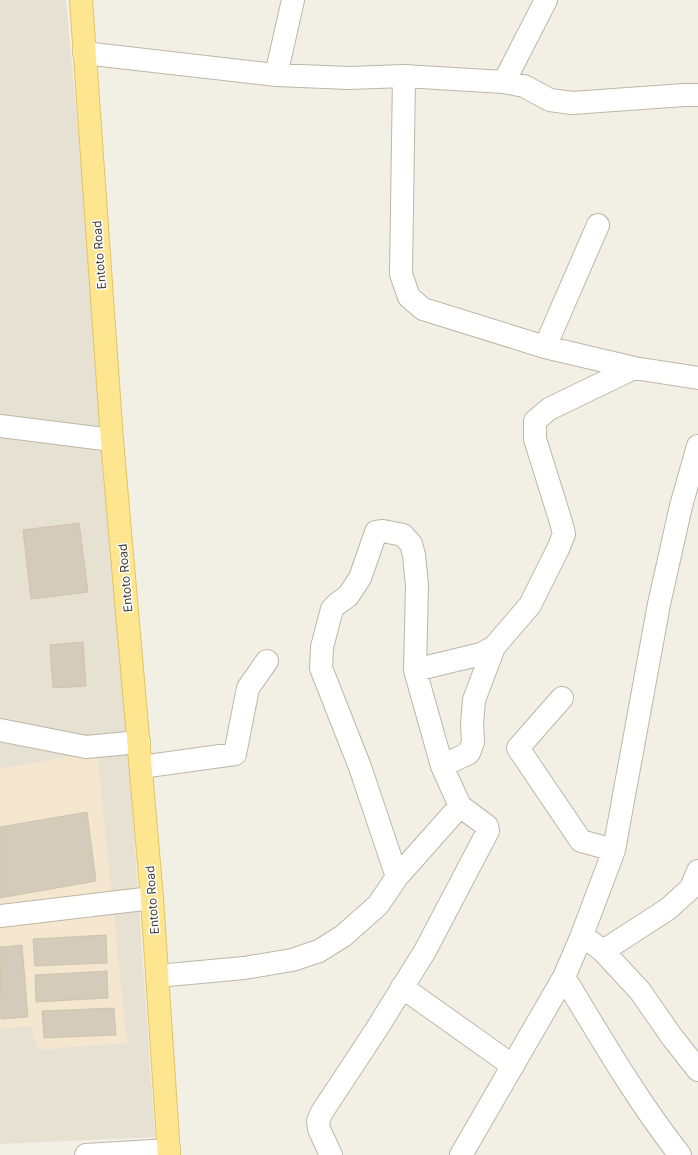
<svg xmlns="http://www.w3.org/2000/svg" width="698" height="1155" font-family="Inter,sans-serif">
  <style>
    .residential { fill: #e6e1d2 }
    .commercial { fill: #f5e7cf }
    .building { fill: #d4cbba; stroke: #cfc4ad }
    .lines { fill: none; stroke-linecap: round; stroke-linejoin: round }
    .minor-casing { stroke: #beb7a7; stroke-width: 24 }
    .major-casing { stroke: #e4c461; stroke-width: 24 }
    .minor { stroke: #fff; stroke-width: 22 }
    .major { stroke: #fee691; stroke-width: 22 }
    .labels { text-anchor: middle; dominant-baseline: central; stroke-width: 3; stroke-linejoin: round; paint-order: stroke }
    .street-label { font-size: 12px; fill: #443f34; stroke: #fff }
  </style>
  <rect width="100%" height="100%" fill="#f2efe4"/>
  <!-- residential -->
  <path class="residential" d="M0 0H66L108 459 155 1137 0 1144Z"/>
  <!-- commercial -->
  <path class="commercial" d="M97 751 127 1043 39 1050 30 1026 0 1029V769Z"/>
  <!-- building -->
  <path class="building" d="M79 523 88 592 31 599 23 530Z
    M83 642 86 686 53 688 50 645Z
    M87 812 96 881 0 898V827Z
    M106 935 107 963 35 966 33 939Z
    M22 945 28 1017 1 1019 0 947Z
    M107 971 108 998 36 1002 35 975Z
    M114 1008 116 1035 44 1038 42 1011Z"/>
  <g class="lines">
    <!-- minor casing -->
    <g class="minor-casing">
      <path id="minor" d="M84 53 276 75 349 78 404 76 504 82 524 86 550 100 572 103 684 95H698
        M276 75 293 0
        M404 76 401 274 409 297 423 309 545 347 634 368 698 378
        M504 82 546 0
        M545 347 598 225
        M0 426 112 440
        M415 670 481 654 494 647 530 605 558 549 564 534 561 522 535 439V421L549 409 634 368
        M562 698 518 748 581 841 614 850
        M0 730 86 747 139 742
        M442 766 469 753 473 742 472 724 474 700 494 647
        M141 767 235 754 248 688 267 661
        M0 916 152 898
        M591 942 603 951 668 909 691 888 698 871
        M603 951 640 991 672 1037 698 1070
        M157 976 244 968 292 960 319 951 343 936 378 905 397 877 360 767 321 668 322 647 332 609 337 604 348 596 360 578 376 532 383 531 403 535 411 544 414 555 417 585 415 670 442 766 460 806 397 877
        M564 977C601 1038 636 1099 680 1155
        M402 987 513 1066
        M86 1155 169 1150
        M331 1155 319 1129 318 1121 322 1112 376 1030 425 951 488 831 487 826 460 806
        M461 1155 564 977 582 935 614 850 659 604 681 506 698 446"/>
    </g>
    <!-- major casing -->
    <g class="major-casing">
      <path id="major" d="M81 0 112 440 152 898 169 1155"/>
    </g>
    <!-- minor -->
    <use href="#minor" class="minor"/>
    <!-- major -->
    <use href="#major" class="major"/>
  </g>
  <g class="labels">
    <!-- street labels -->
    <g class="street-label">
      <text transform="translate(99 255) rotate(-94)">Entoto Road</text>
      <text transform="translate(125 578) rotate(-95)">Entoto Road</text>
      <text transform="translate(152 900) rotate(-94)">Entoto Road</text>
    </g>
  </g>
</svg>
